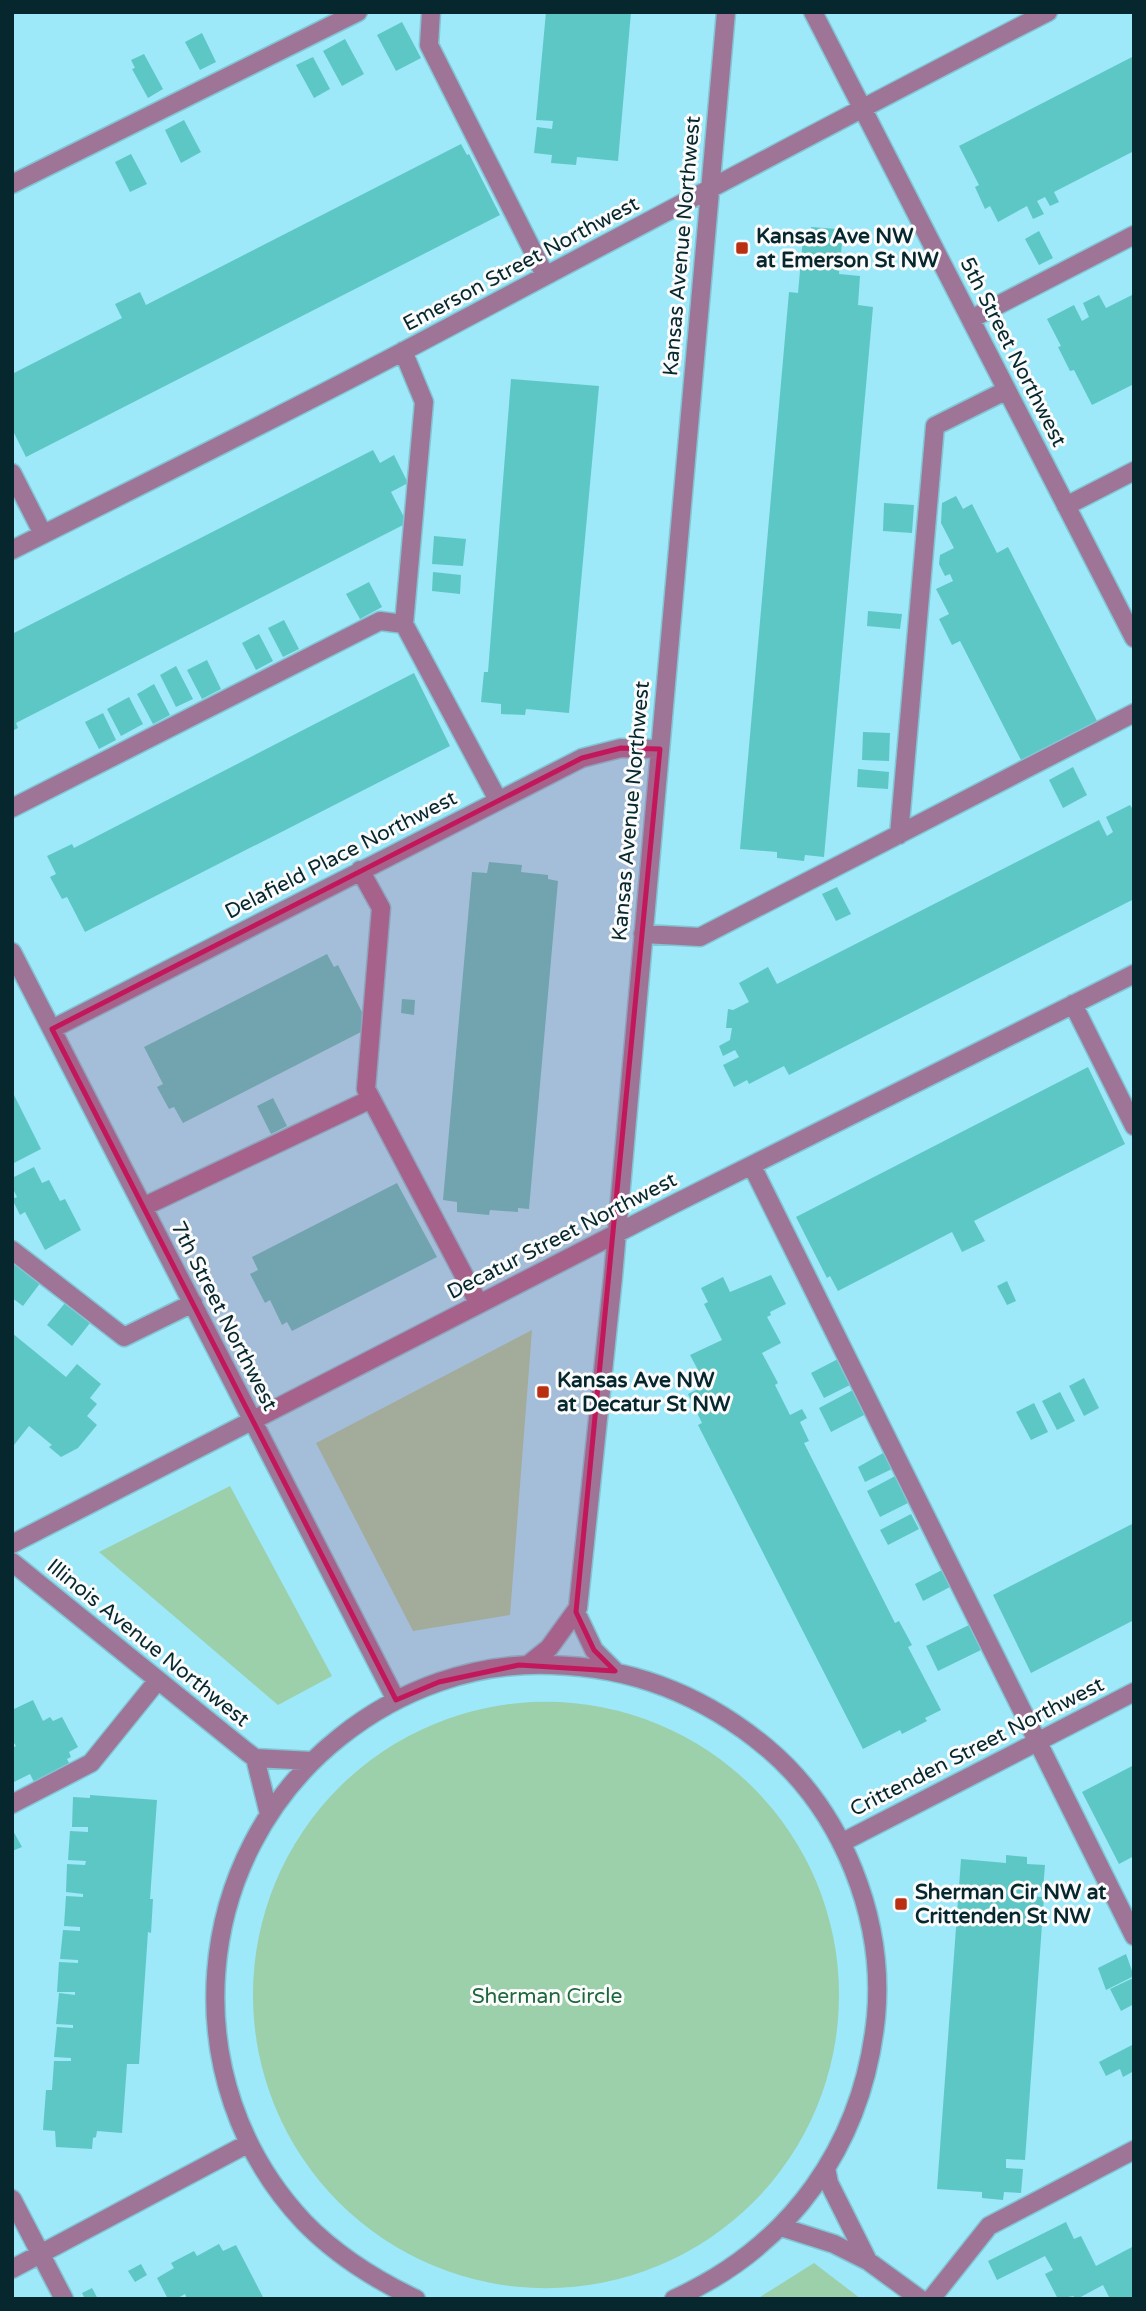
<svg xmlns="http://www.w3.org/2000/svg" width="1146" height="2311" font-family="'Varela Round',sans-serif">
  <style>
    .green { fill: #9bd0aa }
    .building { fill: #5dc7c5 }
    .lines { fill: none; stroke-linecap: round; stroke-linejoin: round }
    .minor-casing { stroke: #82c5d4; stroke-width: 21 }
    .minor { stroke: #9f7597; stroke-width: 18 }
    .marked { fill: #c2185b; fill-opacity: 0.2; stroke: #c2185b; stroke-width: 5; stroke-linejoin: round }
    .poi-dot { fill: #ba2f11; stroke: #fbfbfb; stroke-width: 2.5 }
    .labels { text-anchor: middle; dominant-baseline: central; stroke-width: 6; stroke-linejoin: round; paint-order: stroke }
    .poi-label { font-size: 21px; font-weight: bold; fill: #06272e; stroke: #fbfbfb; text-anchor: start }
    .street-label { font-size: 21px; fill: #06272e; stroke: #fbfbfb }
    .park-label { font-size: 21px; fill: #1c673b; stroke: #fbfbfb }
  </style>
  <rect width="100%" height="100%" fill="#9de8f9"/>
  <!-- green -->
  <path class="green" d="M532 1330 510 1615 413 1631 316 1443Z
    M230 1486 332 1676 278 1705 99 1552Z
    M253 1995a293 293 0 1 1 586 0a293 293 0 1 1-586 0Z
    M814 2263 861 2299H757Z"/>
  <!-- building -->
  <path class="building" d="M546 12H631L618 161 577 157 576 165 551 163 552 155 534 153 537 127 552 129 553 121 536 120Z
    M402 22 421 58 396 71 377 35Z
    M202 33 216 62 200 70 185 42Z
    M345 39 364 74 342 86 323 51Z
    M144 54 163 89 148 98 132 69 135 68 131 60Z
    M1134 56V151L1054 192 1059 202 1050 206 1045 197 1037 201 1044 214 1033 219 1027 206 998 222 990 206 985 209 975 187 979 185 959 146Z
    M313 57 330 89 314 98 296 65Z
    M184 120 201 152 181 163 165 130Z
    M461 144 467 155 469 154 500 215 26 457 12 429V374L122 318 115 304 140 292 146 305Z
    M131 154 147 184 130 192 115 162Z
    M811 227 837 229 836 243H842L839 274 860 276 858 305 873 307 824 857 805 855 804 861 777 858V852L740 849 789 292 798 293 803 238 810 239Z
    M1039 231 1053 258 1039 265 1025 239Z
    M1134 294V384L1092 405 1074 370 1070 371 1058 347 1061 346 1047 319 1074 305 1082 321 1089 317 1083 303 1099 295 1106 308Z
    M511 379 599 386 569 713 526 709 525 715 501 714V704L481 702 484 672H488Z
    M373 450 380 463 394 455 408 483 391 492 407 523 16 723 18 728 12 731V634Z
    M956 496 963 509 972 504 997 553 1008 547 1097 721 1021 760 960 641 952 645 939 619 949 614 936 589 953 581 950 574 945 576 939 564 940 555 954 548 941 523 942 503Z
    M884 503 914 505 912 533 883 531Z
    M434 536 466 539 463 566 432 564Z
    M433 572 461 575 460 594 432 591Z
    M369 582 382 607 360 619 346 594Z
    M868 611 902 614 900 629 867 626Z
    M284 620 299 649 283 657 268 628Z
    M259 634 273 661 256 670 242 643Z
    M207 660 221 689 202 699 187 670Z
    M176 666 193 699 176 707 160 675Z
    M414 673 450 746 85 932 67 897 62 899 50 877 56 874 47 856 72 844 74 848Z
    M154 684 170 715 153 724 137 694Z
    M129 697 143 724 121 736 107 709Z
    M103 713 116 740 99 749 85 722Z
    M863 732 890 733 889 761 862 760Z
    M1073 767 1087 795 1063 808 1049 780Z
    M858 769 889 772 888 789 857 787Z
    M1130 805 1134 811V899L789 1075 784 1066 749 1084 747 1080 734 1087 723 1065 739 1057 735 1050 723 1056 719 1046 730 1040 732 1028H726L728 1009 733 1010 749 1002 739 983 768 967 777 984 1099 820 1107 836 1113 832 1106 817Z
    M489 862 522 865 521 872 548 875V879L558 881 529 1209 518 1208V1212L490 1210 489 1215 457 1212V1202L443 1200 472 872 487 873Z
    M837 887 851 914 836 921 822 894Z
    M327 954 334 967 338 965 362 1012 361 1032 183 1123 174 1107 169 1109 157 1087 163 1084 144 1047Z
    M402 999 415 1000 414 1015 401 1013Z
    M1088 1067 1125 1144 974 1221 985 1241 962 1252 952 1232 838 1291 830 1276 827 1278 796 1217Z
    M12 1091 41 1149 12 1164Z
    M273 1098 287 1126 271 1134 257 1106Z
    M34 1167 42 1183 49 1180 60 1201 65 1199 81 1230 45 1250 25 1212 20 1215 12 1199 17 1197 12 1187V1178Z
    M397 1183 437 1257 292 1331 287 1322 282 1325 270 1300 265 1303 250 1274 258 1270 252 1257Z
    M12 1259 41 1282 23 1306 12 1298Z
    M771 1275 786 1304 770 1312 771 1315 767 1317 781 1343 762 1353 778 1383 775 1385 790 1415 802 1409 807 1418 800 1422 809 1441 804 1443 895 1623 899 1621 912 1645 908 1647 941 1710 925 1718 927 1721 902 1734 900 1730 863 1749 698 1425 702 1423 688 1394 706 1385 690 1355 722 1340 704 1304 708 1302 701 1288 723 1277 730 1292Z
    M1007 1281 1016 1301 1007 1305 997 1286Z
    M65 1303 90 1323 72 1346 47 1325Z
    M12 1333 66 1377 77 1364 101 1384 90 1398 97 1404 87 1416 97 1425 78 1448 61 1457 49 1447 52 1445 29 1426 14 1445 12 1444Z
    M838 1359 850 1385 824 1398 811 1373Z
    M1084 1378 1099 1408 1084 1416 1069 1386Z
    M853 1390 866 1414 831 1432 819 1408Z
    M1060 1392 1075 1421 1057 1430 1042 1401Z
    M1034 1403 1048 1432 1031 1440 1016 1412Z
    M885 1452 894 1468 865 1482 858 1467Z
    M899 1474 912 1501 880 1517 867 1491Z
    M911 1514 919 1529 888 1545 880 1530Z
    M1134 1523V1620L1031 1673 993 1595Z
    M942 1570 950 1587 923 1601 915 1584Z
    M971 1624 983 1649 938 1671 926 1646Z
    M33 1700 43 1721 50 1717 53 1721 62 1717 78 1747 69 1752 71 1757 67 1759 72 1769 37 1788 30 1774 12 1783V1748L16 1746 12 1740V1710Z
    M1134 1765V1856L1119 1864 1082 1792Z
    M90 1795 157 1800 150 1899H153L151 1933 148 1932 139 2064H127L122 2133 97 2131 96 2137 93 2138 92 2149 56 2147 55 2131 43 2130 46 2090H52L54 2061H71V2058L54 2057 57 2027 73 2028V2025L56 2024 59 1993 75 1995V1992H57L59 1962 78 1963V1960L60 1959 63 1930 80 1931V1927L64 1926 66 1896 83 1897V1894L66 1892 67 1864 85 1865 86 1861 68 1860 70 1831 88 1832V1827H72L73 1797 90 1798Z
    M12 1829 22 1847 12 1851Z
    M1006 1855 1027 1857V1864L1045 1865 1043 1890 1026 1888 1025 1896 1044 1897 1025 2160 1006 2159V2168L1023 2169 1021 2193 1004 2192 1003 2200 982 2198V2192L937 2189 961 1859 1006 1863Z
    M1126 1954 1134 1976 1106 1990 1098 1968Z
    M1133 1978 1134 2004 1121 2011 1110 1989Z
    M1134 2044V2071L1123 2077 1120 2069 1106 2076 1099 2062Z
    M1066 2222 1074 2239 1081 2236 1096 2266 1134 2246V2299H1110L1103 2285 1077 2299 1073 2296 1058 2299 1045 2274 1053 2270 1045 2256 997 2280 988 2261Z
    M219 2244 223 2251 236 2245 264 2299H187L185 2294 176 2299H168L157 2278 174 2268 171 2263 194 2251 197 2256Z
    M141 2264 147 2275 135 2282 128 2271Z
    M92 2288 98 2299H85L82 2293Z"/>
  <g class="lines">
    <!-- minor casing -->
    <g class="minor-casing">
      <path id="minor" d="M431 12 429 45 545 275
        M813 12 1134 638
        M12 184 358 12
        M971 319 1134 235
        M403 351 424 402 404 624 498 800
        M12 473 43 534
        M1066 506 1134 471
        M12 550C143 484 275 419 404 351 619 237 832 123 1048 12
        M12 808 380 621 404 624
        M899 835 935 426 1007 390
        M360 870 381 908 366 1089 479 1304
        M643 934 700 937 1134 713
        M12 952 396 1700
        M1073 1004 1134 1126
        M52 1029 582 758 621 748 660 749
        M752 1166 1134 1936
        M143 1207 371 1099
        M12 1250 124 1337 193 1303
        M12 1544 672 1205 1134 974
        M12 1562 247 1752 255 1758 312 1761
        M576 1612 594 1650 615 1671
        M529 1664 549 1648 578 1608 613 1277 726 12
        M255 1758 269 1814
        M12 1804 91 1763 158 1680
        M841 1843 1134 1692
        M826 2168 829 2183 868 2261
        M12 2199 64 2299
        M781 2227 834 2244 868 2261 920 2299
        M12 2269 249 2143
        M416 2299C374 2279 336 2255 304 2222 172 2082 190 1856 340 1737 400 1689 475 1662 551 1665 633 1667 705 1696 767 1748 843 1812 885 1919 876 2017 863 2145 791 2246 674 2299
        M931 2299 989 2226 1134 2150"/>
    </g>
    <!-- minor -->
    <use href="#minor" class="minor"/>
  </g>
  <!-- marked area -->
  <path class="marked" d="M621 748 660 749 576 1612 594 1650 615 1671 519 1665 439 1682 396 1700 52 1029 582 758Z"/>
  <!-- markers -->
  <g class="poi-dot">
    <rect x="735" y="241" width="14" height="14" rx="3.5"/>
    <rect x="536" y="1385" width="14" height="14" rx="3.5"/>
    <rect x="894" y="1897" width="14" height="14" rx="3.5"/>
  </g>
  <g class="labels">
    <!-- poi labels -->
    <g class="poi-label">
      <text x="756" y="236">Kansas Ave NW<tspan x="756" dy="24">at Emerson St NW</tspan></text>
      <text x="557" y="1380">Kansas Ave NW<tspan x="557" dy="24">at Decatur St NW</tspan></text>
      <text x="915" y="1892">Sherman Cir NW at<tspan x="915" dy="24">Crittenden St NW</tspan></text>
    </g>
    <!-- street labels -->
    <g class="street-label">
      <text transform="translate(682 246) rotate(-85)">Kansas Avenue Northwest</text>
      <text transform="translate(521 264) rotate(-28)">Emerson Street Northwest</text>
      <text transform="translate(1013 352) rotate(63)">5th Street Northwest</text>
      <text transform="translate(631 811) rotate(-85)">Kansas Avenue Northwest</text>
      <text transform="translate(341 855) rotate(-27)">Delafield Place Northwest</text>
      <text transform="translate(562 1236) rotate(-27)">Decatur Street Northwest</text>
      <text transform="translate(224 1316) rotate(63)">7th Street Northwest</text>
      <text transform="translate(148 1643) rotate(39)">Illinois Avenue Northwest</text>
      <text transform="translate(977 1747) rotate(-27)">Crittenden Street Northwest</text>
    </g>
    <!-- park labels -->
    <g class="park-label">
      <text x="547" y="1996">Sherman Circle</text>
    </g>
  </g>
  <!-- border -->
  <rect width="1146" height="2311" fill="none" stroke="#06272e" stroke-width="28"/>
</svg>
